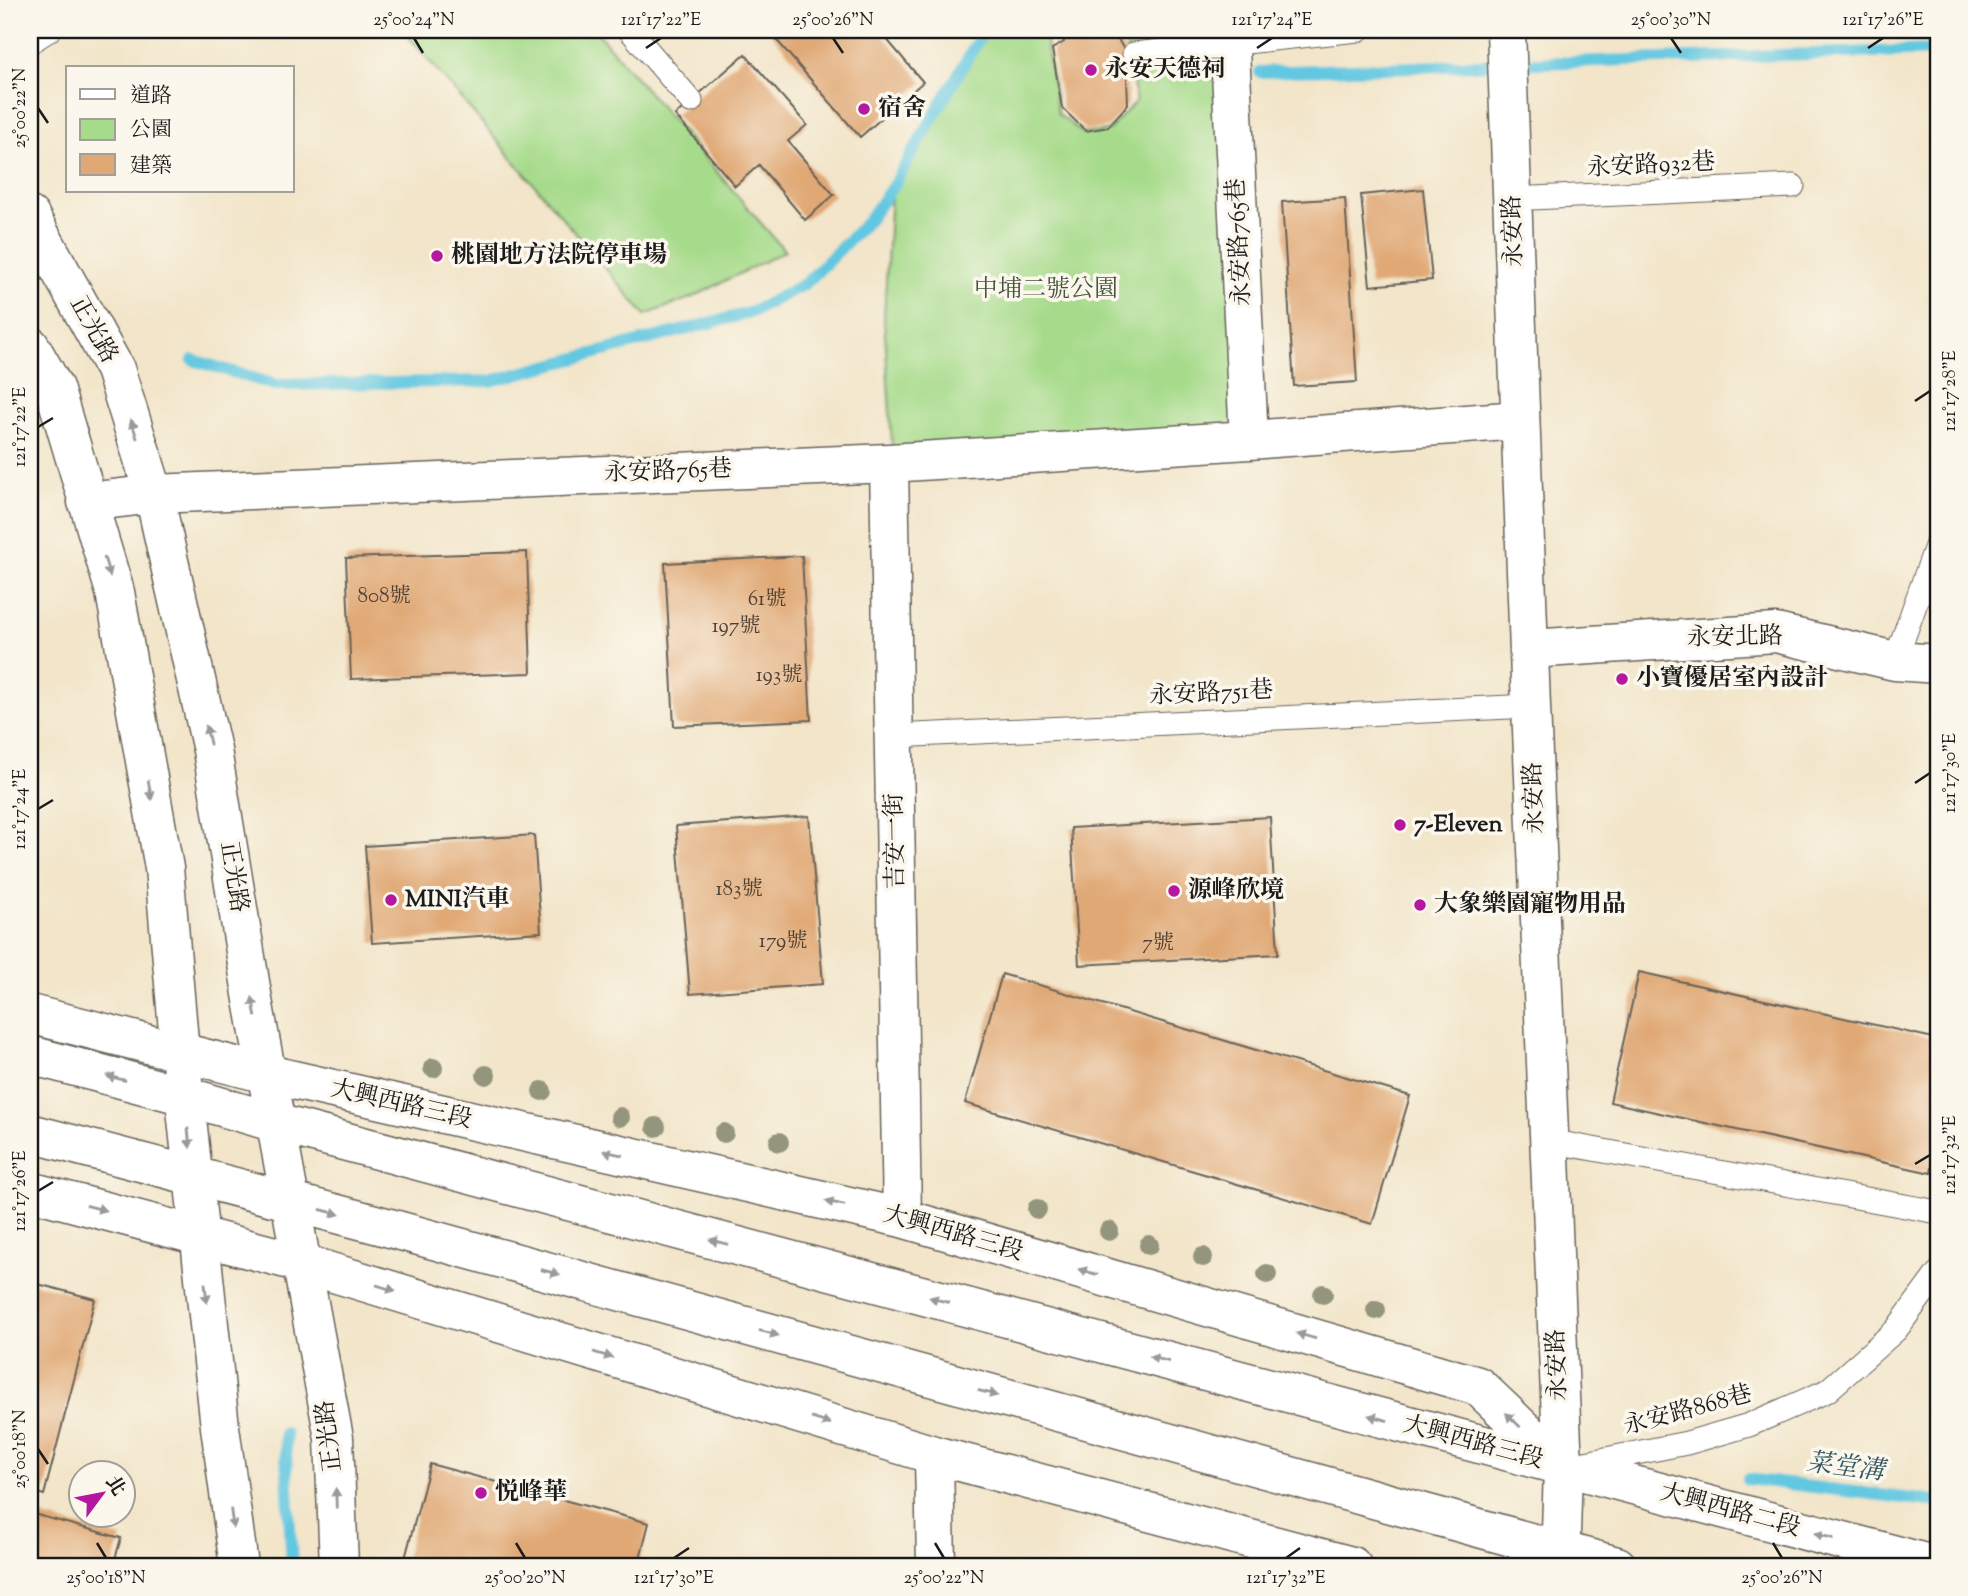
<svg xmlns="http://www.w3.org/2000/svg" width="1968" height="1596" font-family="'Sorts Mill Goudy','Noto Serif TC',serif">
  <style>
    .green { fill: #a7db8c; stroke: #627c54; stroke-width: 2 }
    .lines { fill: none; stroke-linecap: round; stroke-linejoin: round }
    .stream { stroke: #62c7e0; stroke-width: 12 }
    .building { fill: #e0a874 }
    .lane-casing { stroke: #676259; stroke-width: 25 }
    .street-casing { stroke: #676259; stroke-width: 41 }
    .secondary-casing { stroke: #676259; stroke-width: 41 }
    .lane { stroke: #fff; stroke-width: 23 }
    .street { stroke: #fff; stroke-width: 38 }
    .secondary { stroke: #fff; stroke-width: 38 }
    .tree { fill: #93967d }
    .oneway { fill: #999 }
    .ticks { fill: none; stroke: #1c1c1c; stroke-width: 2.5 }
    .poi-dot { fill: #b5179e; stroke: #fbf7ec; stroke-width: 2.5 }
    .labels { text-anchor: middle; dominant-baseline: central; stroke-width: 7; stroke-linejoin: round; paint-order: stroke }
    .number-label { font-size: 21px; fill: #4d3f32 }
    .poi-label { font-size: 24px; font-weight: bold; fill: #1c1c1c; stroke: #fbf7ec; text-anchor: start }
    .street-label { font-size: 24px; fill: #1c1c1c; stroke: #fbf7ec }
    .park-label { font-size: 24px; fill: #46553e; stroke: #fbf7ec }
    .water-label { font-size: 26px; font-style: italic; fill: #345861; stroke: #fbf7ec }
    .neatline { fill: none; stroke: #1c1c1c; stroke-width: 2.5 }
    .ticks-label { font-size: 18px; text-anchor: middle; fill: #1c1c1c }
  </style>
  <rect width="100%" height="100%" fill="#fbf7ec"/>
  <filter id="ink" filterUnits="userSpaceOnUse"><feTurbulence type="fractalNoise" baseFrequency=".0143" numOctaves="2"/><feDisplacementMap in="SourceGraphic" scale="14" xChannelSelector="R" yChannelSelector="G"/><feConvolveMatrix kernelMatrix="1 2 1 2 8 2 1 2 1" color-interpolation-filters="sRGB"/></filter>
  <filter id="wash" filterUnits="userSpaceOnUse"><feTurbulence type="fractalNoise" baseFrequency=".00686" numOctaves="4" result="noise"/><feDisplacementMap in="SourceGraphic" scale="28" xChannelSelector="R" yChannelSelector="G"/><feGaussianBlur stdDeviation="1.57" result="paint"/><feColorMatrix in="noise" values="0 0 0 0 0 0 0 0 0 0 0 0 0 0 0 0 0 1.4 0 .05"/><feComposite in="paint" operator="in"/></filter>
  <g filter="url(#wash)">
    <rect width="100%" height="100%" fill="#f2e5c9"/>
    <!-- green -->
    <path class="green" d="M403 30H595L785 251 693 297 645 315Z
      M980 30H1044L1058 114 1084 134 1108 131 1136 101 1125 37 1227 38 1246 437 893 461 884 318 891 194Z"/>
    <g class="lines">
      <!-- stream -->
      <path class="stream" d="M1260 72 1938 50
        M193 360 275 385 490 381 752 312 806 283 868 221 895 183 984 30
        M285 1433 292 1566
        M1747 1479 1938 1502"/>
    </g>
    <g id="blocks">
      <!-- building -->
      <path class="building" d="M768 30H879L923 82 860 137Z
        M1061 30H1091L1116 36 1126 53 1128 104 1108 127 1086 131 1062 108 1052 49 1064 42Z
        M745 54 807 125 788 141 834 195 805 220 759 165 735 186 675 115Z
        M1423 189 1432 280 1370 286 1361 195Z
        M1345 198 1357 382 1294 386 1282 202Z
        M527 552 531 673 351 679 346 558Z
        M802 556 811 720 674 726 665 563Z
        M809 816 823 984 690 994 676 826Z
        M1270 817 1278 954 1079 965 1071 828Z
        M534 835 541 932 372 943 365 846Z
        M1639 972 1938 1039V1140L1931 1173 1610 1102Z
        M1002 974 1410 1096 1372 1224 965 1103Z
        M30 1282 95 1299 44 1495 30 1491Z
        M430 1464 649 1523 638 1566H403Z
        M30 1513 121 1538 113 1566H30Z"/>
    </g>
  </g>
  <g filter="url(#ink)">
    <use href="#blocks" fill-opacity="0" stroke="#676259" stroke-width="2"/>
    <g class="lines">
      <!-- lane casing -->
      <g class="lane-casing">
        <path id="lane" d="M630 30 691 101
          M30 42 49 30
          M1134 54 1358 30
          M1513 199 1793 186
          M1895 661 1938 541
          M895 736 1531 706
          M1549 1141 1938 1212
          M1580 1464 1687 1443 1749 1425 1827 1391 1896 1330 1938 1273"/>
      </g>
      <!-- street casing -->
      <g class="street-casing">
        <path id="street" d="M1229 30 1249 440
          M889 463 902 1218
          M87 502 154 494 889 463 1249 440 1520 420
          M1530 649 1776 633 1895 661 1938 664
          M30 1014 267 1074 902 1218 1478 1386 1563 1467
          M30 1191 301 1263 934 1455 1352 1566
          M934 1455 936 1566"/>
      </g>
      <!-- secondary casing -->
      <g class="secondary-casing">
        <path id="secondary" d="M1506 30 1531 706 1563 1467 1560 1566
          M30 216 115 369 154 494 166 548 212 750 253 1000 334 1438 339 1566
          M30 346 54 388 115 592 164 868 180 1053 220 1427 239 1566
          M30 1055 185 1096 276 1123 1937 1566
          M30 1133 379 1225 1617 1566"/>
      </g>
      <!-- lane -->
      <use href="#lane" class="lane"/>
      <!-- street -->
      <use href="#street" class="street"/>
      <!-- secondary -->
      <use href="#secondary" class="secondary"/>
    </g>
    <!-- trees -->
    <g class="tree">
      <circle cx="433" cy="1068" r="10"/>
      <circle cx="486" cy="1075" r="10"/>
      <circle cx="542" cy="1091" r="10"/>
      <circle cx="620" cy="1117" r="10"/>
      <circle cx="656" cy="1127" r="10"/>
      <circle cx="724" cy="1133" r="10"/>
      <circle cx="779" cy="1142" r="10"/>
      <circle cx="1037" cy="1209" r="10"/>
      <circle cx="1109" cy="1231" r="10"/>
      <circle cx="1149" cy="1245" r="10"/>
      <circle cx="1203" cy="1257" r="10"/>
      <circle cx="1267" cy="1274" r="10"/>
      <circle cx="1323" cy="1294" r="10"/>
      <circle cx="1376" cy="1310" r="10"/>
    </g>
    <!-- one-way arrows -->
    <defs><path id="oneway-solid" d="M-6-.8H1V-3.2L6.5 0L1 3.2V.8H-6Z" transform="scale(1.75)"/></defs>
    <g class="oneway">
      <use href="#oneway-solid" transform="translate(134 429) rotate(-108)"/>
      <use href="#oneway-solid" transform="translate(107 567) rotate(73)"/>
      <use href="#oneway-solid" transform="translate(208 735) rotate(-103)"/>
      <use href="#oneway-solid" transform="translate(150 790) rotate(80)"/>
      <use href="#oneway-solid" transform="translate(254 1007) rotate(-100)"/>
      <use href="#oneway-solid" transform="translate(116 1078) rotate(-165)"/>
      <use href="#oneway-solid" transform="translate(189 1138) rotate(84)"/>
      <use href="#oneway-solid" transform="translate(613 1153) rotate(-167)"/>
      <use href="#oneway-solid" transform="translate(835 1203) rotate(-167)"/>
      <use href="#oneway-solid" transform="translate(96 1208) rotate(15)"/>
      <use href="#oneway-solid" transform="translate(330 1212) rotate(15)"/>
      <use href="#oneway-solid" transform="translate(719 1242) rotate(-165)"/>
      <use href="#oneway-solid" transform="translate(550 1272) rotate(15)"/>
      <use href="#oneway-solid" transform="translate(1088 1272) rotate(-164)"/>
      <use href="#oneway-solid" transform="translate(386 1288) rotate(17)"/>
      <use href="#oneway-solid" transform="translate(206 1293) rotate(84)"/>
      <use href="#oneway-solid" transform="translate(939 1300) rotate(-165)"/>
      <use href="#oneway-solid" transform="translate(769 1333) rotate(15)"/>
      <use href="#oneway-solid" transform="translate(1306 1336) rotate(-164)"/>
      <use href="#oneway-solid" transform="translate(603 1355) rotate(17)"/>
      <use href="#oneway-solid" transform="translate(1159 1359) rotate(-165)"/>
      <use href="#oneway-solid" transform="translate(988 1393) rotate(15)"/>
      <use href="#oneway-solid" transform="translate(1378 1418) rotate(-165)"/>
      <use href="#oneway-solid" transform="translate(1513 1420) rotate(-136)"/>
      <use href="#oneway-solid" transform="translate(821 1421) rotate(17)"/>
      <use href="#oneway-solid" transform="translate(336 1498) rotate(-92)"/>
      <use href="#oneway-solid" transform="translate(232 1519) rotate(82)"/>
      <use href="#oneway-solid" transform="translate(1824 1536) rotate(-165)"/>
    </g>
  </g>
  <!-- ticks -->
  <path class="ticks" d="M414 38 423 53M833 38 843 53M1671 38 1681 53M646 48 661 38M1257 48 1272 38M1868 48 1883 38M38 108 48 123M1915 401 1930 391M38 427 53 418M1915 783 1930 773M38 809 53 800M1915 1164 1930 1155M38 1191 53 1182M38 1449 48 1464M97 1543 106 1558M516 1543 525 1558M935 1543 944 1558M1773 1543 1782 1558M674 1558 689 1548M1286 1558 1300 1548"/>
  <!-- markers -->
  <g class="poi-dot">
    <circle cx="1091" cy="70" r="7"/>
    <circle cx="864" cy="109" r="7"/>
    <circle cx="437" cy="256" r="7"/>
    <circle cx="1622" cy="679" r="7"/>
    <circle cx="1400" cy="825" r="7"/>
    <circle cx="1174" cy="891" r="7"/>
    <circle cx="391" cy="900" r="7"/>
    <circle cx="1420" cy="905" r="7"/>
    <circle cx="481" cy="1493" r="7"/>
  </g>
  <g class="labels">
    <!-- number labels -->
    <g class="number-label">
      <text x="384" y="597">808號</text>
      <text x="767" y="600">61號</text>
      <text x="736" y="627">197號</text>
      <text x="779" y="676">193號</text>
      <text x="739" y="890">183號</text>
      <text x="783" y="942">179號</text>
      <text x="1158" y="944">7號</text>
    </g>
    <!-- poi labels -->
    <g class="poi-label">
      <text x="1105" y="70">永安天德祠</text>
      <text x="878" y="109">宿舍</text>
      <text x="451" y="256">桃園地方法院停車場</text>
      <text x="1636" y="679">小寶優居室內設計</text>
      <text x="1414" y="825">7-Eleven</text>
      <text x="1188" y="891">源峰欣境</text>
      <text x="405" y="900">MINI汽車</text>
      <text x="1434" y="905">大象樂園寵物用品</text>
      <text x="495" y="1493">悦峰華</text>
    </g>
    <!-- street labels -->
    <g class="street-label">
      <text transform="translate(1651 166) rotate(-3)">永安路932巷</text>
      <text transform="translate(1514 231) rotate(-92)">永安路</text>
      <text transform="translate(1240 242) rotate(-93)">永安路765巷</text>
      <text transform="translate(93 330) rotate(61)">正光路</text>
      <text transform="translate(668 472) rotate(-2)">永安路765巷</text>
      <text transform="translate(1735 638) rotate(-1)">永安北路</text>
      <text transform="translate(1211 694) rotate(-3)">永安路751巷</text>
      <text transform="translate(1535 798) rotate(-92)">永安路</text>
      <text transform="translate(896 841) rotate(-91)">吉安一街</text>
      <text transform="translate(233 877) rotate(81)">正光路</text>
      <text transform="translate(401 1105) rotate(13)">大興西路三段</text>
      <text transform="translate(953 1234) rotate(16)">大興西路三段</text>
      <text transform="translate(1558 1365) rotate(-92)">永安路</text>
      <text transform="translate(1688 1411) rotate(-15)">永安路868巷</text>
      <text transform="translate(330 1436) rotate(-97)">正光路</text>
      <text transform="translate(1473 1443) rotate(15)">大興西路三段</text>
      <text transform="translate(1730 1511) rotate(15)">大興西路二段</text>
    </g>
    <!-- park labels -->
    <g class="park-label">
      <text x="1046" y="290">中埔二號公園</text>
    </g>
    <!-- water labels -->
    <g class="water-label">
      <text transform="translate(1845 1468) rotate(7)">菜堂溝</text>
    </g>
  </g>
  <!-- margin -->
  <rect width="1968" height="1596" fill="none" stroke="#fbf7ec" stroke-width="77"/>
  <!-- legend -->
  <rect x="66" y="66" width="228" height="126" fill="#fbf7ec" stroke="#a29f99" stroke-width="2"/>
  <rect x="80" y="89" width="35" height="10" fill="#ffffff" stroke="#a29f99" stroke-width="2"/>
  <text x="130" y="102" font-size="21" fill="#1c1c1c">道路</text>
  <rect x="80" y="119" width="35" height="21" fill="#a7db8c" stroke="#a29f99" stroke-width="2"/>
  <text x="130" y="136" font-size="21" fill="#1c1c1c">公園</text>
  <rect x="80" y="154" width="35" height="21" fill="#e0a874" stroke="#a29f99" stroke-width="2"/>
  <text x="130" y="172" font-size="21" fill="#1c1c1c">建築</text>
  <!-- north arrow -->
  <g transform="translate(102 1494) rotate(58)"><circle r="33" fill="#fbf7ec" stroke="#a29f99" stroke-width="2"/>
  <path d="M0-5L12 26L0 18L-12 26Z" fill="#b5179e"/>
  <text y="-10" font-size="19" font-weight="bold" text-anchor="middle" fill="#1c1c1c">北</text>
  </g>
  <rect x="38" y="38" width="1892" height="1520" class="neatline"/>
  <g class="ticks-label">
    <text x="414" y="25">25°00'24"N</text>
    <text x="661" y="25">121°17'22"E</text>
    <text x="833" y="25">25°00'26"N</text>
    <text x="1272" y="25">121°17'24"E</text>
    <text x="1671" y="25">25°00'30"N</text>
    <text x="1883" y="25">121°17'26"E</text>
    <text transform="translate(19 108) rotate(-90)" y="6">25°00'22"N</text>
    <text transform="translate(1949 391) rotate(-90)" y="6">121°17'28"E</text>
    <text transform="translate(19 427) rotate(-90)" y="6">121°17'22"E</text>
    <text transform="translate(1949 773) rotate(-90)" y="6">121°17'30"E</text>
    <text transform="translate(19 809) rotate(-90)" y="6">121°17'24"E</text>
    <text transform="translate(1949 1155) rotate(-90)" y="6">121°17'32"E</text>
    <text transform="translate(19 1191) rotate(-90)" y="6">121°17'26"E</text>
    <text transform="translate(19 1449) rotate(-90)" y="6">25°00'18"N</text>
    <text x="106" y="1583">25°00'18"N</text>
    <text x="525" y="1583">25°00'20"N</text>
    <text x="674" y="1583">121°17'30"E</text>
    <text x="944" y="1583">25°00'22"N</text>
    <text x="1286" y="1583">121°17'32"E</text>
    <text x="1782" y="1583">25°00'26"N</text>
  </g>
</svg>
